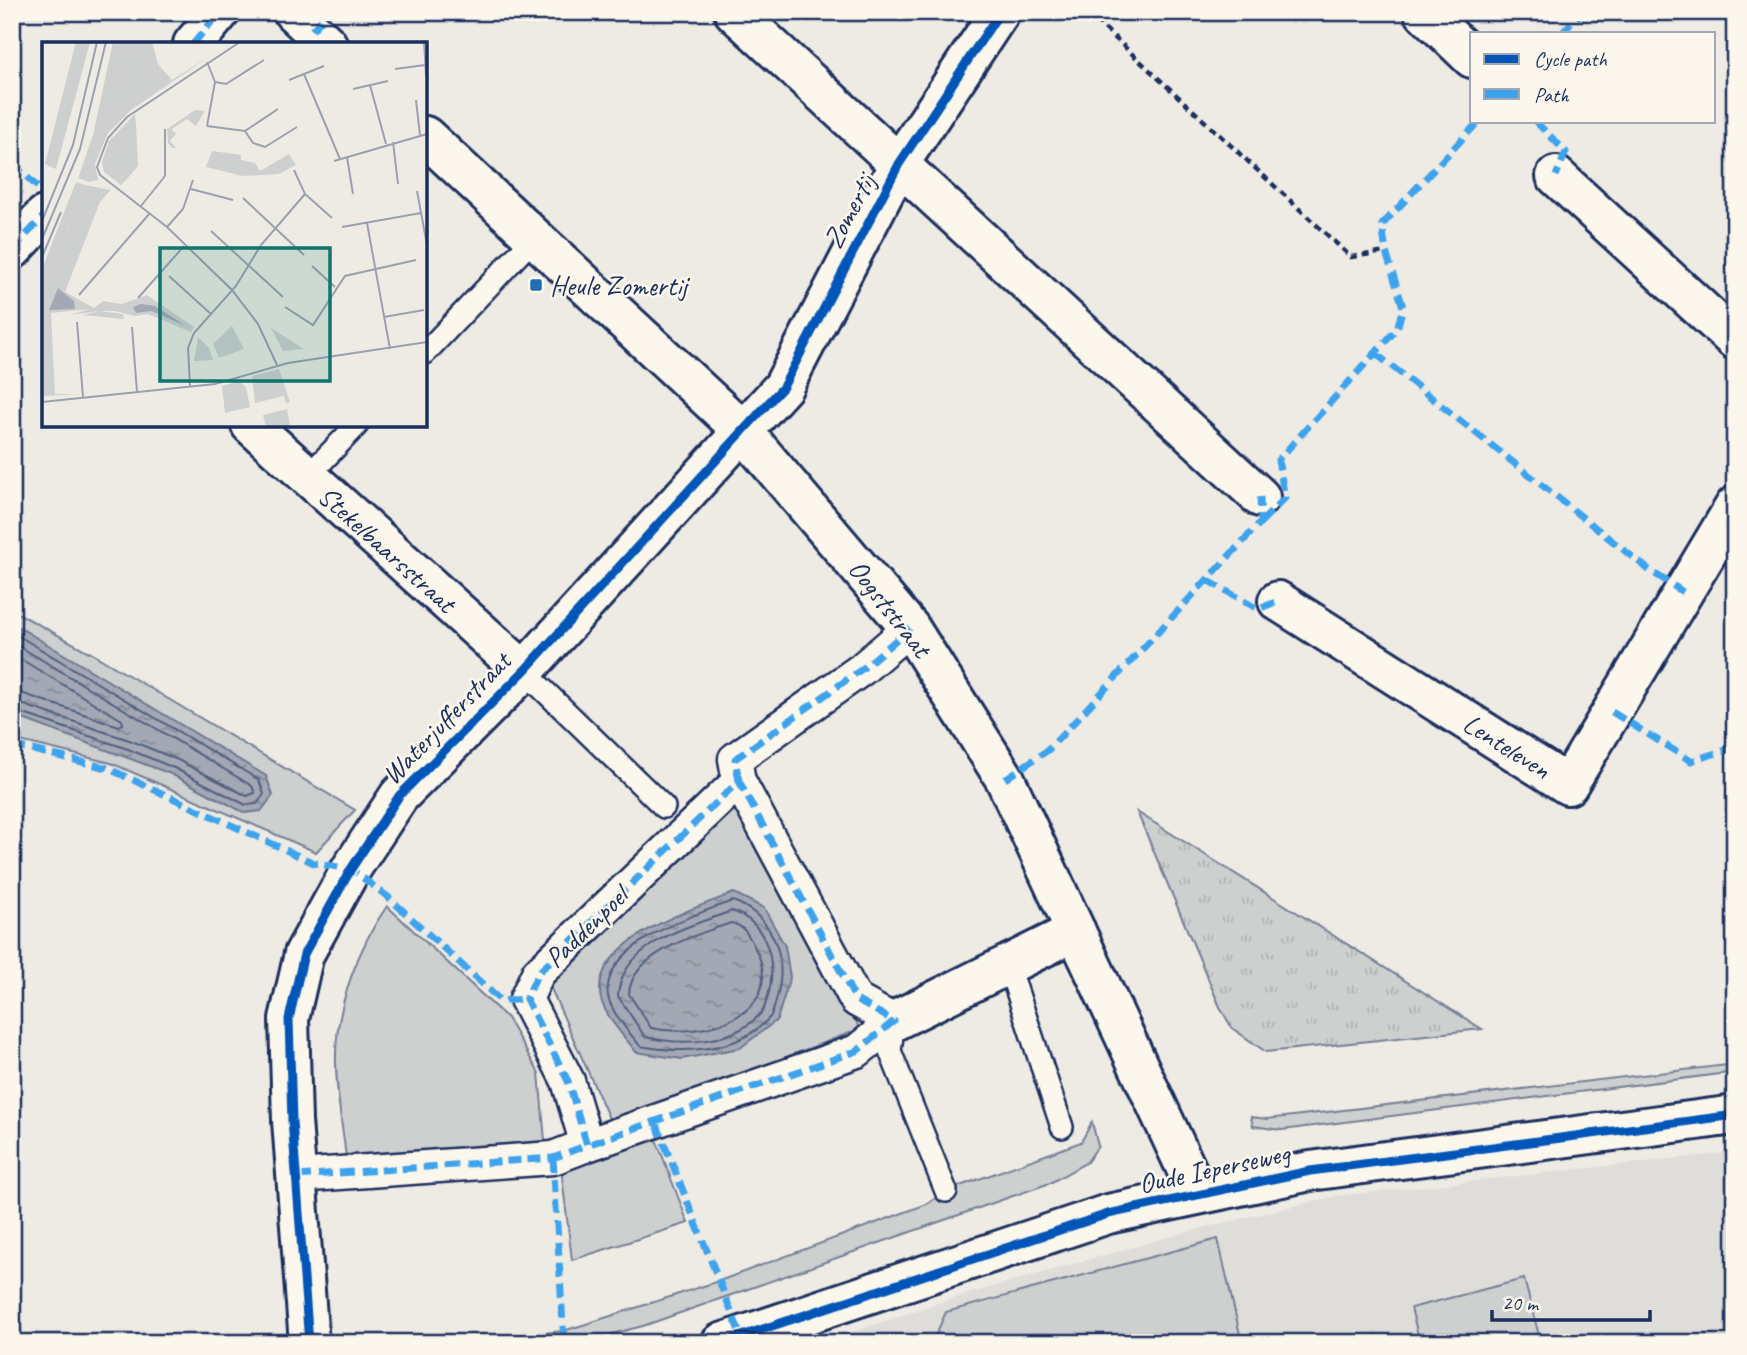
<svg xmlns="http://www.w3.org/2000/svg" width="1747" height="1355" font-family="Caveat,sans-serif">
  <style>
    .built { fill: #deddda }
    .green { fill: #cecfcf; stroke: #747f96; stroke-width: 2 }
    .park { fill: url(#park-tufts); stroke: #747f96; stroke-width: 2 }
    .water { fill: url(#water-ripples); stroke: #6d7892; stroke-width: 2 }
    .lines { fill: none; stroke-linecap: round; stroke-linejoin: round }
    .shore { stroke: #515f80; stroke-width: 2 }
    .service-casing { stroke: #1b2f5e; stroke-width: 26 }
    .pedestrian-casing { stroke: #1b2f5e; stroke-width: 37 }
    .minor-casing { stroke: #1b2f5e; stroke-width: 44 }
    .tertiary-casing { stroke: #1b2f5e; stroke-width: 44 }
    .path { stroke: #1b2f5e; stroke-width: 4.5; stroke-dasharray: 7 5; stroke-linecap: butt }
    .service { stroke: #fbf7ec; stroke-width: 21 }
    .pedestrian { stroke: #fbf7ec; stroke-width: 32 }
    .minor { stroke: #fbf7ec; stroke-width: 38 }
    .tertiary { stroke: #fbf7ec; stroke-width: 38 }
    .quiet { stroke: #3da3ed; stroke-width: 7; stroke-dasharray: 14 7; stroke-linecap: butt }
    .cycleway-casing { stroke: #fbf7ec; stroke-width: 13 }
    .cycleway { stroke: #0057b8; stroke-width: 9 }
    .poi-dot { fill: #1f6fb2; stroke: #fbf7ec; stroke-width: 2.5 }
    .labels { text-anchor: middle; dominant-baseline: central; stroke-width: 5; stroke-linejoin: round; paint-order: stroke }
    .street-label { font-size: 28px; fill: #1b2f5e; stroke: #fbf7ec }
    .poi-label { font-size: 28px; fill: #1b2f5e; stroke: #fbf7ec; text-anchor: start }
    .inset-road { fill: none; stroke: #9aa0ae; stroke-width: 2 }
    .view { fill: #0f766e; fill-opacity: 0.15; stroke: #0f766e; stroke-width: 3.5 }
    .inset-edge { fill: none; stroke: #1b2f5e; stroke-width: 3.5 }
  </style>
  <defs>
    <pattern id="park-tufts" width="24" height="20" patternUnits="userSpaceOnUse" patternTransform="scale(1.75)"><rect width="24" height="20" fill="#cecfcf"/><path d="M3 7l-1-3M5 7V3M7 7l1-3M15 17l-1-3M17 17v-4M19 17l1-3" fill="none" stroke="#b0b2b4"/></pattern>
    <pattern id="water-ripples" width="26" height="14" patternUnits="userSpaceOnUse" patternTransform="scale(1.75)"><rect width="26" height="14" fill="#a3a8b4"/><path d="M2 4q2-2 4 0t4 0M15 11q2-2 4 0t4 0" fill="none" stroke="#848996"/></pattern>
  </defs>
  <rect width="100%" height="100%" fill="#eeebe4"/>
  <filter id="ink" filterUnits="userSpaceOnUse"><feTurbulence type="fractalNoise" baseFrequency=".0143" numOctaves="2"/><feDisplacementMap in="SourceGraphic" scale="14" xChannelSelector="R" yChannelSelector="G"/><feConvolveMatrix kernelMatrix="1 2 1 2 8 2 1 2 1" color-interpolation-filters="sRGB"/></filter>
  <g filter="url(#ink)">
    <!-- built -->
    <path class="built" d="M1735 1152V1343H820L950 1299 1190 1231 1336 1196Z"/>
    <!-- green -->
    <path class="green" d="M12 610 91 653 355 810 316 852 111 763 12 739Z
      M737 799 860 1029 611 1123 548 982Z
      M387 906 507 1018 539 1073 545 1141 346 1157C342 1123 335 1087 336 1053 337 1004 359 946 387 906Z
      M1735 1064V1072L1282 1130 1253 1126 1251 1117 1267 1119Z
      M1092 1122 1098 1146 1087 1162 1050 1183 643 1326 576 1343H445L563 1331 586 1324 719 1281 927 1204 946 1191 1081 1142Z
      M654 1134 688 1223 572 1260 561 1168Z
      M1218 1239 1242 1343H932L946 1312Z
      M1524 1279 1541 1343H1420L1411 1308Z"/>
    <!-- park -->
    <path class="park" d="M1137 812 1482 1029 1266 1052 1232 1028 1220 1007Z"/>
    <!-- water -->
    <path class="water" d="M12 623 266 776 273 795 261 811 245 813 171 774 12 715Z
      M734 893 764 908 785 946 790 977 777 1020 740 1048 682 1059 636 1052C625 1037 606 1018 601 999 588 941 695 908 734 893Z"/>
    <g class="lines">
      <!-- shore -->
      <path class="shore" d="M12 632 259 780 264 794 257 804 246 805 174 768 128 749 12 710
        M12 642 252 786 255 793 247 796 178 760 132 741 12 701
        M12 654 122 720 123 724 119 726 12 690
        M733 901C773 916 788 957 777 997 775 1003 774 1012 770 1017 739 1053 683 1054 640 1046 630 1033 611 1013 608 996 601 944 696 914 733 901Z
        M732 911C768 923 777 963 768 996 766 1001 765 1008 762 1012 735 1044 683 1046 645 1037L618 996C621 943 691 926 732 911Z
        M731 923C744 926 747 933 753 944 793 1014 703 1040 651 1028L629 994C631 953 699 934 731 923Z"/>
      <!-- service casing -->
      <g class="service-casing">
        <path id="service" d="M425 353 534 238
          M307 477 357 425
          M524 671 664 807
          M1008 964 1062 1127
          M894 1021 890 1051 946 1191"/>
      </g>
      <!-- pedestrian casing -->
      <g class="pedestrian-casing">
        <path id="pedestrian" d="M739 781 735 759 862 669 910 628
          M297 1176 553 1158 587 1145 568 1081 526 999 538 973 739 781 856 1000 894 1021 857 1051 587 1145"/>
      </g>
      <!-- minor casing -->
      <g class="minor-casing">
        <path id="minor" d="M293 12 327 44
          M734 12 1260 497
          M1424 12 1472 58
          M193 44 220 12
          M425 136 741 429 910 628 1005 779 1198 1194
          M1556 176 1735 340
          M12 250 44 216
          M251 425 524 671
          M1278 601 1568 785 1735 506
          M894 1021 1076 931
          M309 1343 292 1121 289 1019 304 954 351 869 399 796 524 671 783 387 899 164 1000 12"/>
      </g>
      <!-- tertiary casing -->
      <g class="tertiary-casing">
        <path id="tertiary" d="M721 1343 1108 1214 1310 1171 1735 1115"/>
      </g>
      <!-- path -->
      <path class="path" d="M1087 12 1351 257 1386 252"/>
      <!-- service -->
      <use href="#service" class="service"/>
      <!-- pedestrian -->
      <use href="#pedestrian" class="pedestrian"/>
      <!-- minor -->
      <use href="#minor" class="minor"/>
      <!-- tertiary -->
      <use href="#tertiary" class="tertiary"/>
      <!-- quiet -->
      <path class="quiet" d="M312 30 329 12
        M1562 33 1582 12
        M193 44 220 12
        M1535 121 1566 152 1556 176
        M12 163 44 193
        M12 250 44 216
        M1375 353 1649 570 1683 592
        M1261 522 1285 498 1278 460 1397 329 1403 307 1386 252 1382 225 1479 121
        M1207 580 1258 609 1278 601
        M1612 712 1691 761 1735 747
        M12 745 107 768 314 863 351 869 388 897 501 1001 526 999
        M1005 779 1048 750 1261 522 1260 497
        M739 781 735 759 862 669 910 628
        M656 1123 741 1336
        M553 1158 564 1343
        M297 1176 553 1158 587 1145 568 1081 526 999 538 973 739 781 856 1000 894 1021 857 1051 587 1145"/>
      <!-- cycleway casing -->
      <g class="cycleway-casing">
        <path id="cycleway" d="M309 1343 292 1121 289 1019 304 954 351 869 399 796 524 671 783 387 899 164 1000 12
          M721 1343 1108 1214 1310 1171 1735 1115"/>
      </g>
      <!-- cycleway -->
      <use href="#cycleway" class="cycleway"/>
    </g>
  </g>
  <!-- markers -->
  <rect class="poi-dot" x="529" y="278" width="14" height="14" rx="3.5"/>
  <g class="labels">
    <!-- street labels -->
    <g class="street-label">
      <text transform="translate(849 211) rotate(-62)">Zomertij</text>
      <text transform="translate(387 549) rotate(42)">Stekelbaarsstraat</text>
      <text transform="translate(890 608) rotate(52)">Oogststraat</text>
      <text transform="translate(446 718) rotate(-46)">Waterjufferstraat</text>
      <text transform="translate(1507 746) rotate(32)">Lenteleven</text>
      <text transform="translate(586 927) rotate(-44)">Paddenpoel</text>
      <text transform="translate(1214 1168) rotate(-12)">Oude Ieperseweg</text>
    </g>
    <!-- poi labels -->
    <g class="poi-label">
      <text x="550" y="285">Heule Zomertij</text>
    </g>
  </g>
  <!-- overview -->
  <g transform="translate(42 42)">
    <rect width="385" height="385" fill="#eeebe4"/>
    <path d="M85 0H91L123 42 165 16 89 68 64 93ZM153 68 163 69 154 84 145 77 130 87 134 92 128 99 134 106H130L126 101 125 87ZM43 143 69 148 58 160 23 250 52 266 61 259 80 262 105 253 152 285 149 290 106 272 93 274 73 269H58L81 272 82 277 41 273 57 269 28 273 48 267 9 271 13 352H37L0 354V248ZM190 284 202 307 177 316 171 302ZM156 295 167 306 171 318 152 319ZM237 327 248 360 244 361 242 354 213 361 210 334ZM197 339 204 345 208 365 183 371 180 344ZM245 367 248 384 224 385 221 373Z" fill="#cecfcf"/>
    <path d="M34 0H48L14 127 3 122ZM71 0H85L68 86 53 122 56 138 47 140 36 136 51 93ZM91 0H110L116 22 130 38 123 42ZM93 72 94 82 69 127 84 138 79 143 62 130 60 120 67 99ZM170 109 199 113V118L213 121 218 129 247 112 254 123 237 132 201 134 164 125ZM34 140 43 143 0 248V227Z" fill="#cecfcf"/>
    <path d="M94 82 96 124 84 138 69 127 67 115 82 89ZM229 286 262 307 241 309Z" fill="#cecfcf"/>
    <path d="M16 246 32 259 33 267 7 268ZM99 262 113 264 144 284 109 269 94 271 91 265Z" fill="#a3a8b4"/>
    <path class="inset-road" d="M198 0 85 75 66 96 55 125 58 133 125 185 190 248 216 282 235 323M382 0 384 34M353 27 383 23M262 32 298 117M247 38 282 24M173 40 184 42 222 18M328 43 344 102M311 47 346 39M374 58 378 93M165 84 203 89 236 67M165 84 173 40 165 20M203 89 211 101 223 105 255 85M351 100 356 142M305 115 311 152M292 119 385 92M252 128 263 152 290 176M149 147 191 158M375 149 385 203M201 156 262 213M99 164 123 134V87M0 179 31 103 55 0M325 181 348 307M125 185 141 167 151 138M300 185 379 171M169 189 241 255M0 197 38 107 64 0M0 215 19 170M270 224 293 245M127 234 169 272M37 253 108 171M96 256 142 204M243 265 271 283 303 234 374 218M342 275 382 268M35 280 41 355M90 285 95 350M148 344 146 306 152 291 194 244 219 203 263 152M0 360 173 342 246 321 385 300"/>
    <path class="view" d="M118 206H288V339H118Z"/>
    <rect width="385" height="385" class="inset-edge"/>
  </g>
  <!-- margin -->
  <rect width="1747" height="1355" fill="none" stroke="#fbf7ec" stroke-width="42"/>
  <rect x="21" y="21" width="1705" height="1313" fill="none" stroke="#1b2f5e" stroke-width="2.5" filter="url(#ink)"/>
  <!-- legend -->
  <rect x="1470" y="32" width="245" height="91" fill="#fbf7ec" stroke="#a1a7b3" stroke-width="2"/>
  <rect x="1484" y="54" width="35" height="10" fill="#0057b8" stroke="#a1a7b3" stroke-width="2"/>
  <text x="1534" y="66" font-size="21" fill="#1b2f5e">Cycle path</text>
  <rect x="1484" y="89" width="35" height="10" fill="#3da3ed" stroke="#a1a7b3" stroke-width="2"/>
  <text x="1534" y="102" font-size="21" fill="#1b2f5e">Path</text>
  <!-- scale -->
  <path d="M1492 1310v10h158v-10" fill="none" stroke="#1b2f5e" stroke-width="3.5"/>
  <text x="1502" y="1310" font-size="21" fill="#1b2f5e" stroke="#fbf7ec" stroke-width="5" paint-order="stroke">20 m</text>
</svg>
